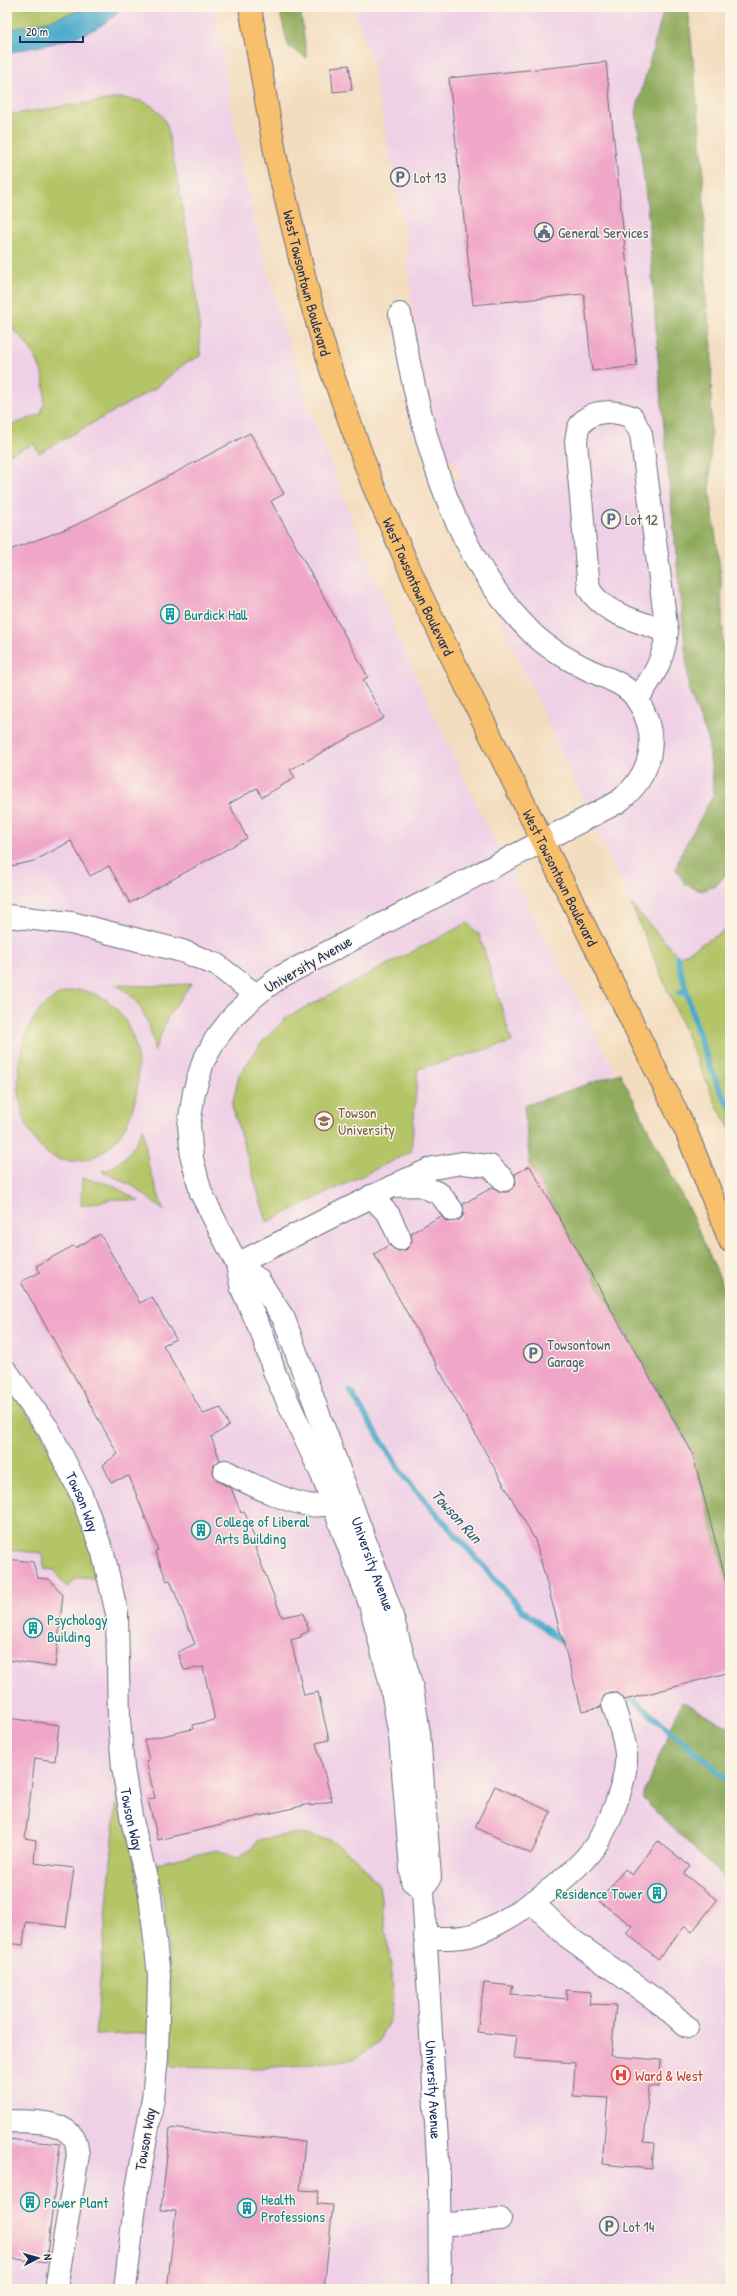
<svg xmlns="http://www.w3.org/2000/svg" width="737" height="2296" font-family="'Patrick Hand',sans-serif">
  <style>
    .built { fill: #efd0e6 }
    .green { fill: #b4c568; stroke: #687a63 }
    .forest { fill: #8faa5c; stroke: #556c5d }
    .water { fill: #4cabcb; stroke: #346d94 }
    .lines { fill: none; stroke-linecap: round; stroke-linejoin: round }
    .stream { stroke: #4cabcb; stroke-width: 6 }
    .building { fill: #f0a6c8 }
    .minor-casing { stroke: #676c80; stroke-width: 24 }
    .major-casing { stroke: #676c80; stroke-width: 24 }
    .minor { stroke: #fff; stroke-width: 22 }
    .major { stroke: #f8bf6c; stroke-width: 22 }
    .labels { text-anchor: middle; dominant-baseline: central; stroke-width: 3; stroke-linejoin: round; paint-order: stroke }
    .service-label { font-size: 15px; fill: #4e5e75; stroke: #fcf5e5; text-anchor: start }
    .street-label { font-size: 15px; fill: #1b2f5e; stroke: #fcf5e5 }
    .culture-label { font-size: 15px; fill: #0d838f; stroke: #fcf5e5; text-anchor: start }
    .education-label { font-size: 15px; fill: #785e54; stroke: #fcf5e5; text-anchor: start }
    .health-label { font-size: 15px; fill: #be3a42; stroke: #fcf5e5; text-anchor: start }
    .water-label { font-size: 16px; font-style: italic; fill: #2c5a84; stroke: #fcf5e5 }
  </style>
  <rect width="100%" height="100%" fill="#fcf5e5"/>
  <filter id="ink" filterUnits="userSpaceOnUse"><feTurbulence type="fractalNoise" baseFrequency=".025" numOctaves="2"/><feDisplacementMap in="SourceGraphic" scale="8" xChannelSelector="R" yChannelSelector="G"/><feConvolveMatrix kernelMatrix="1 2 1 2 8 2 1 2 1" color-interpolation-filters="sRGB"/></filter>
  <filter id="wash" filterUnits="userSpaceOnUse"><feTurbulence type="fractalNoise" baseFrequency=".012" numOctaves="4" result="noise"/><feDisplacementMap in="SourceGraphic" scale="16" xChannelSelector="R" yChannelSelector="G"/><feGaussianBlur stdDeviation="0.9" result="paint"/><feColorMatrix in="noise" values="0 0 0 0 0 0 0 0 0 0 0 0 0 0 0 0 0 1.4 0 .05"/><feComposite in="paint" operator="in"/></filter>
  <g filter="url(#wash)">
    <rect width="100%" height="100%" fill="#f3dcbe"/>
    <!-- built -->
    <path class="built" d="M7 7H215L241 164 272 291 312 416 403 650 486 824 667 1171 730 1305V2289H7Z
      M353 7H684L726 930 679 957 631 904 439 486 461 476 454 459 436 466 424 431 406 242 372 62Z"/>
    <!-- green -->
    <path class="green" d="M7 7H90L48 21 7 30Z
      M119 98C143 100 156 102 167 125L191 254 199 320 200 356 184 364 154 389 39 453 34 444 7 455V427L41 414C53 380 34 345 7 324V115Z
      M631 904 679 957 726 930 730 1027V1130L716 1104Z
      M467 923 479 934 512 1042 418 1069 411 1152 267 1222 232 1106 239 1075 262 1042 287 1017Z
      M191 984 168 1016 154 1052C154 1029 138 993 115 985L153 986Z
      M80 990C166 1002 152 1165 69 1161 0 1157 0 992 80 990Z
      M143 1127 148 1164 164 1211 133 1186 102 1171C122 1166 137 1145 143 1127Z
      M82 1178 112 1185 139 1201 114 1199 81 1206Z
      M7 1384 42 1434 81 1514 101 1583C88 1574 76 1575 67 1588L54 1570 45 1569 41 1553 7 1550Z
      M119 1775 148 1938 151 2033 95 2035Z
      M296 1833 330 1840 356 1858 379 1885 392 1974 393 1998 390 2018 378 2042 355 2059 305 2065 259 2068 171 2066C171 1998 170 1930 157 1863L217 1850 238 1857 250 1850 258 1840Z"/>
    <!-- forest -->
    <path class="forest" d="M279 7H300L307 58 288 46Z
      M661 7H688L703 163 706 296 712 346 710 492 721 577 727 763 730 777V870L716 886 701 891 685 884 676 869 681 853 714 794 708 739 689 691 660 386 648 214 636 111 663 12Z
      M620 1073 694 1220 730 1301V1596L692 1452 530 1166 524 1106Z
      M682 1701 730 1728V2040L725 2016 728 1882 642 1798Z"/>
    <!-- water -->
    <path class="water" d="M90 7H123C95 40 46 44 7 53V30L48 21Z"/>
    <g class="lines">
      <!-- stream -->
      <path class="stream" d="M677 957C692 1008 702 1062 730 1107
        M679 993 686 991
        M350 1391 405 1478 522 1610 563 1642
        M631 1698 710 1764 730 1783"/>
    </g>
    <g id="blocks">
      <!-- building -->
      <path class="building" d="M606 62 637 366 592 371 584 294 473 305 449 78Z
        M349 65 352 90 333 92 331 67Z
        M250 433 284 494 271 501 368 677 363 680 384 718 290 770 295 778 262 797 257 788 229 804 247 838 130 903 109 866 90 876 71 841 34 861 7 867V551L74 526Z
        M530 1166 692 1452 730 1596V1672L625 1700 616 1692H610L604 1696 601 1707 582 1711 535 1540 374 1254 389 1245 398 1251 406 1250 412 1241 411 1233 441 1216 447 1222 459 1220 464 1215 463 1204 493 1187 500 1192H508L516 1184 515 1174Z
        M100 1234 140 1303 152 1297 176 1339 163 1345 203 1414 221 1408 229 1426 211 1437 220 1460 214 1465 213 1472 219 1482 231 1488 241 1513 244 1511 258 1547 255 1548 282 1617 303 1613 309 1631 301 1635V1637L291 1640 304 1695 318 1692 329 1740 316 1743 332 1801 310 1806V1804L158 1840 148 1800 155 1798 146 1761 149 1760 144 1740 193 1729 192 1725 215 1720 203 1667 184 1670 178 1652 195 1644 170 1580 167 1581 155 1551 158 1550 129 1476 111 1482 103 1465 118 1454 21 1282 40 1272 36 1266 73 1246 75 1248Z
        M7 1559 33 1562 38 1578 49 1579 63 1595 55 1667 7 1660Z
        M7 1718 59 1725 55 1761 35 1758 25 1838 36 1840 34 1863 74 1868 66 1927 26 1922 23 1945 7 1943Z
        M495 1786 551 1812 531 1854 475 1827Z
        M658 1841 690 1866 684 1874 717 1900 692 1932 685 1926 658 1959 626 1933 632 1926 599 1901 625 1869 632 1875Z
        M484 1983 513 1986 511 1994 568 1999 566 1990 591 1992 589 2004 616 2005 611 2056 661 2060 659 2087 649 2086 644 2142 654 2143 652 2169 602 2164 608 2098 573 2096 575 2063 513 2058 516 2036 477 2032Z
        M170 2128 305 2142 300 2190 319 2191 317 2204 333 2205 324 2289H167L176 2211 161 2210Z
        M7 2139 60 2144 46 2263 7 2258Z"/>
    </g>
  </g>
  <g filter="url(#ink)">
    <use href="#blocks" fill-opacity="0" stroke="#676c80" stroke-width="1"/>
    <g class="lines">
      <!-- minor casing -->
      <g class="minor-casing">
        <g id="minor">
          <path d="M400 314C419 425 448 551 532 633 546 647 569 660 587 669 605 678 627 683 638 701 661 739 652 775 618 802L280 977 256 995 234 1015 215 1040 203 1062 194 1092 189 1125 192 1158 201 1193 237 1264 242 1289 262 1333 275 1374 322 1475 370 1604 391 1685 400 1736 412 1881 423 1890"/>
          <path d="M637 700C654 675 663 662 667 632L641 434 632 417C615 411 592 408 580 425 577 429 577 436 576 441L589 589C604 615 640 621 667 632"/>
          <path d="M7 916 71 923 182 951 217 965 256 995"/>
          <path d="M399 1183 433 1168 462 1163 490 1166 504 1180"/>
          <path d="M371 1196 389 1215 400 1239"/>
          <path id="s1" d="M237 1264 258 1279 284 1319 390 1609 412 1688 419 1733 430 1877 423 1890 439 2178 440 2289"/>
          <path d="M237 1264 393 1186 420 1185 440 1194 452 1210"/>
          <path id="s2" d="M7 1372 49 1430 81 1494 103 1553 117 1614 119 1719 123 1768 131 1816 150 1895 159 1976 157 2058 153 2098 137 2189 125 2289"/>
          <path d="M225 1471C246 1482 300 1510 323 1505 331 1504 339 1500 346 1497"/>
          <path d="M532 1902 568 1937 664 2006 687 2027"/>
          <path d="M425 1938C439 1938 455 1939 468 1936 503 1927 570 1879 592 1850 608 1830 628 1779 626 1754 625 1737 617 1719 613 1704"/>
          <path d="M7 2121C29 2122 61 2118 75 2140 77 2144 77 2151 78 2155L56 2289"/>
          <path d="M440 2225 500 2219"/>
        </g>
      </g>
      <!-- major casing -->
      <g class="major-casing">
        <g id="major">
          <path id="s3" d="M250 7 276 158 307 288 331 370 372 483 421 595 686 1131 730 1241"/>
        </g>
      </g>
      <!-- minor -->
      <use href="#minor" class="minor"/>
      <!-- major -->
      <use href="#major" class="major"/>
    </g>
  </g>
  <!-- icons -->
  <defs>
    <g id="parking-ring" transform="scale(1)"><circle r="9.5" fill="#fcf5e5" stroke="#5c6f8a" stroke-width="1.5"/><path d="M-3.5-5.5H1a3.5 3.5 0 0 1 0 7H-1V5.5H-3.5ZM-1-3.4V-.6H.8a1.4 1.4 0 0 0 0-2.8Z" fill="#5c6f8a"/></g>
    <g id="civic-ring" transform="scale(1)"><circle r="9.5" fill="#fcf5e5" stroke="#5c6f8a" stroke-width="1.5"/><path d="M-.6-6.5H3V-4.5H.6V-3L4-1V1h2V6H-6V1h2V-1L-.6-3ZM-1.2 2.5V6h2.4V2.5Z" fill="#5c6f8a"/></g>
    <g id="building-ring" transform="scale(1)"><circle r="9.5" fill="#fcf5e5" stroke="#0f9aa8" stroke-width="1.5"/><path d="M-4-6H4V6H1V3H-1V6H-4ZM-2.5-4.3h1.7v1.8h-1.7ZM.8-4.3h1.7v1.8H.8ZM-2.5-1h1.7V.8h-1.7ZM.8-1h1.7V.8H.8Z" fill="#0f9aa8"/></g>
    <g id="university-ring" transform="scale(1)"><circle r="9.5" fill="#fcf5e5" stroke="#8d6e63" stroke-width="1.5"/><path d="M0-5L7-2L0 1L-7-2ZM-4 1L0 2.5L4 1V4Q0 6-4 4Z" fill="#8d6e63"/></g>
    <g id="hospital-ring" transform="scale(1)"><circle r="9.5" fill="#fcf5e5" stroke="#e0444e" stroke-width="1.5"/><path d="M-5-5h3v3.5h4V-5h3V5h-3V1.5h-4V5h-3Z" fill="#e0444e"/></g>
  </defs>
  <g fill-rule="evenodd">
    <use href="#parking-ring" x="400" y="177"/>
    <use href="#civic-ring" x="544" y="232"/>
    <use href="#parking-ring" x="611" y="519"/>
    <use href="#building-ring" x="170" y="614"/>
    <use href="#university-ring" x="324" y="1121"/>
    <use href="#parking-ring" x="533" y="1353"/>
    <use href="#building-ring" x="201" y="1530"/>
    <use href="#building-ring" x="33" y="1628"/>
    <use href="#building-ring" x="657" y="1893"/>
    <use href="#hospital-ring" x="621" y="2075"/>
    <use href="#building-ring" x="30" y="2202"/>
    <use href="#building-ring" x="247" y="2208"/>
    <use href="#parking-ring" x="609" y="2226"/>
  </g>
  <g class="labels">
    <!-- service labels -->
    <g class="service-label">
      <text x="414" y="177">Lot 13</text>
      <text x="558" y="232">General Services</text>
      <text x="625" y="519">Lot 12</text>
      <text x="547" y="1344">Towsontown<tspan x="547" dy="17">Garage</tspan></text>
      <text x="623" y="2226">Lot 14</text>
    </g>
    <!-- street labels -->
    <g class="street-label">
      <text stroke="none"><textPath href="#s3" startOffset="282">West Towsontown Boulevard</textPath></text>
      <text stroke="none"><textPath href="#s3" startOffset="606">West Towsontown Boulevard</textPath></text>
      <text stroke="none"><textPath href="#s3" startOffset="930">West Towsontown Boulevard</textPath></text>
      <text transform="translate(308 964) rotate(-30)">University Avenue</text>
      <text stroke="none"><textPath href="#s2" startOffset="151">Towson Way</textPath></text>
      <text stroke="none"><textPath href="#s1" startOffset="334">University Avenue</textPath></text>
      <text stroke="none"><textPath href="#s2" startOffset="475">Towson Way</textPath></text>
      <text stroke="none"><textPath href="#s1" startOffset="869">University Avenue</textPath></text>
      <text transform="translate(145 2139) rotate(-80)">Towson Way</text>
    </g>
    <!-- culture labels -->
    <g class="culture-label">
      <text x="184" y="614">Burdick Hall</text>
      <text x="215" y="1521">College of Liberal<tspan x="215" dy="17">Arts Building</tspan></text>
      <text x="47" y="1619">Psychology<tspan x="47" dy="17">Building</tspan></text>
      <text x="643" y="1893" text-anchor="end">Residence Tower</text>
      <text x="261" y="2199">Health<tspan x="261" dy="17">Professions</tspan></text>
      <text x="44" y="2202">Power Plant</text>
    </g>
    <!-- education labels -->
    <g class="education-label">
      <text x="338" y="1112">Towson<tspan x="338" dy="17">University</tspan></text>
    </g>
    <!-- health labels -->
    <g class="health-label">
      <text x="635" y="2075">Ward &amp; West</text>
    </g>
    <!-- water labels -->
    <g class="water-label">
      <text transform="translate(457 1516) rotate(48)">Towson Run</text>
    </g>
  </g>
  <!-- margin -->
  <rect width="737" height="2296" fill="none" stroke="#fcf5e5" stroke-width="24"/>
  <!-- north arrow -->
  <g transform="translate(38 2258) rotate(84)" stroke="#fcf5e5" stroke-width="3" paint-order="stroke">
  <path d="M0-3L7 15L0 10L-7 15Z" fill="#1b2f5e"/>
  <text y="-6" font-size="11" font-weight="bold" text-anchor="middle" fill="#1b2f5e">N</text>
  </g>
  <!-- scale -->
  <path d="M20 36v6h63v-6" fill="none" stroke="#1b2f5e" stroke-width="2"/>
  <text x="26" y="36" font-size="12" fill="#1b2f5e" stroke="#fcf5e5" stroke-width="3" paint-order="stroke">20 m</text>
</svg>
